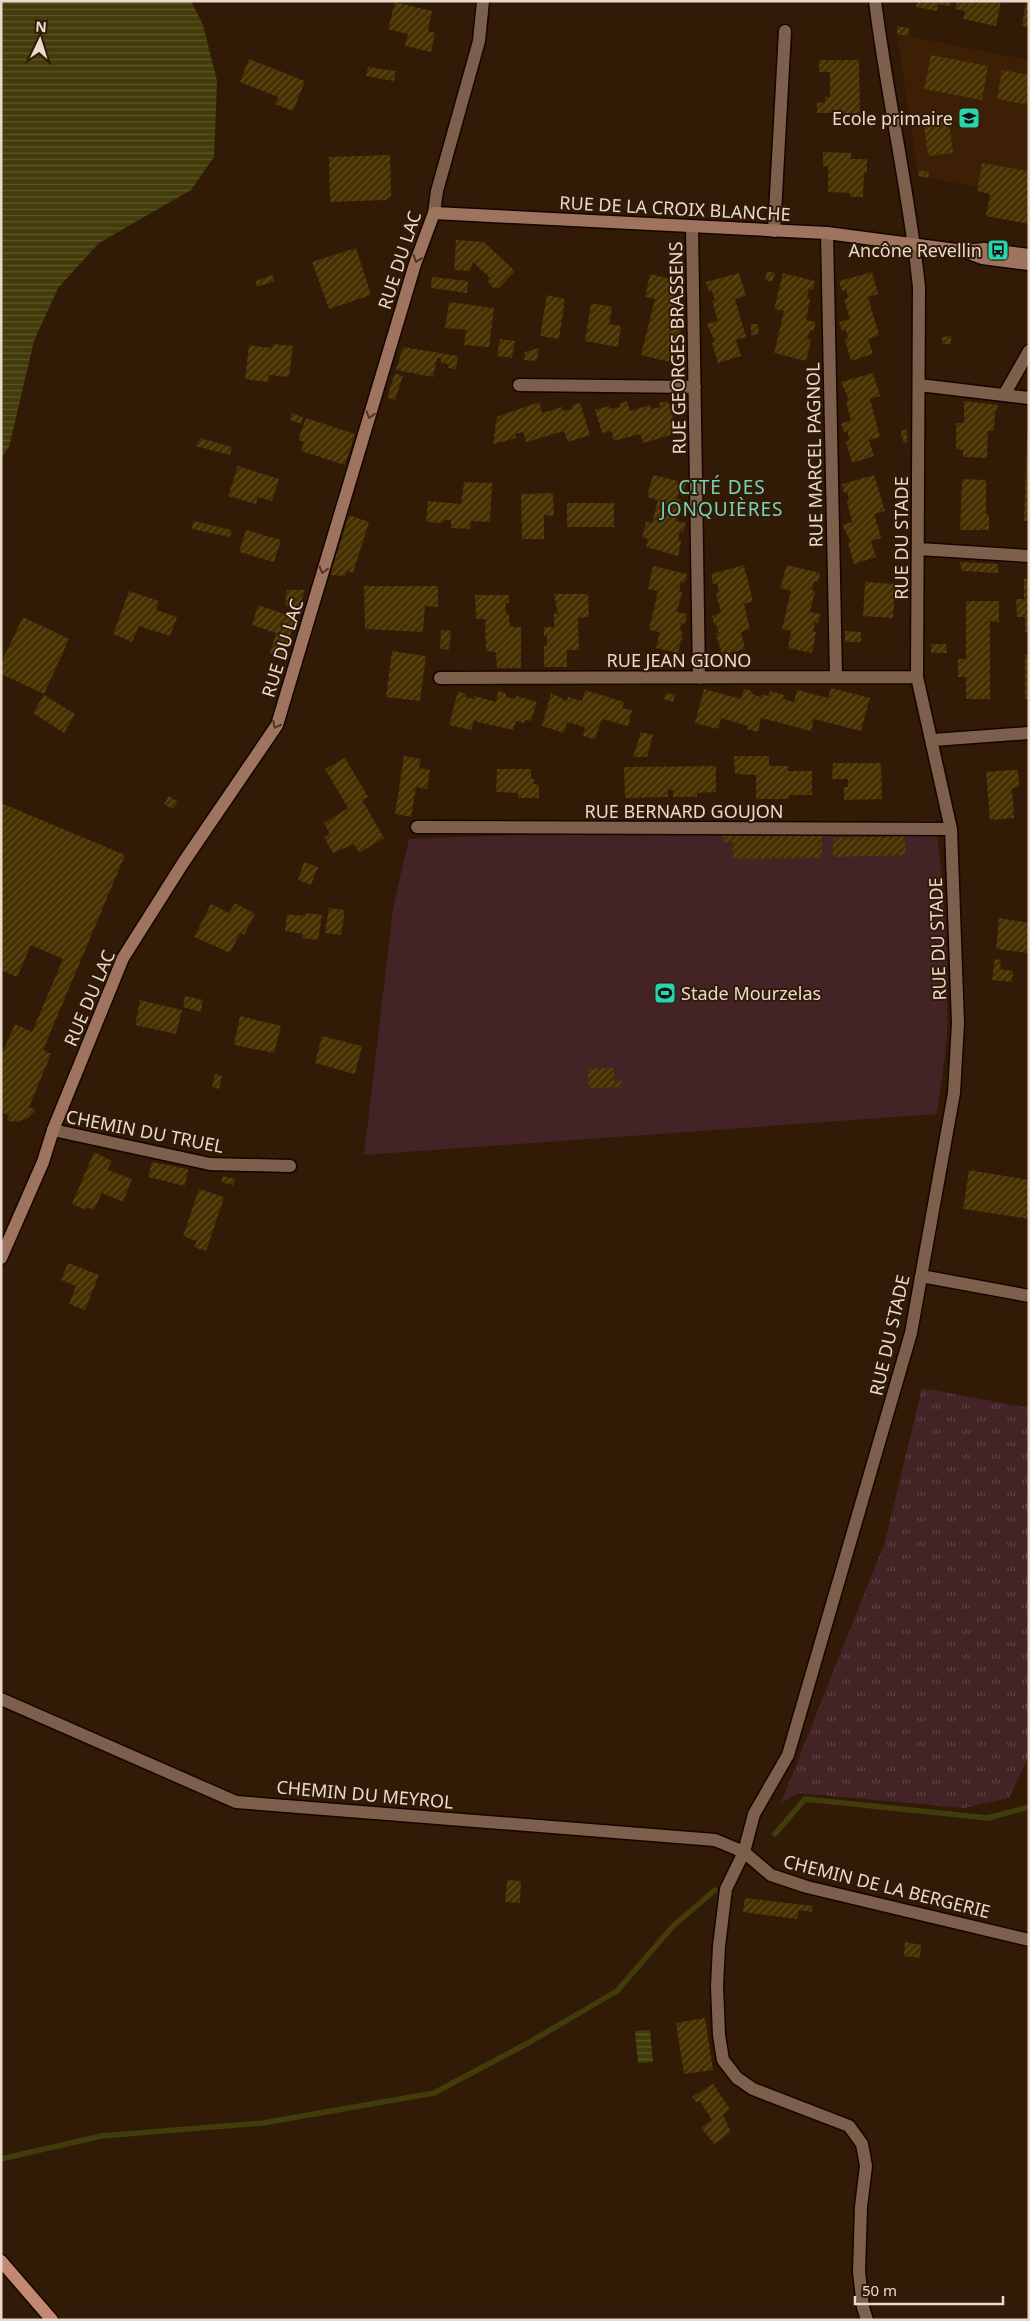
<svg xmlns="http://www.w3.org/2000/svg" width="1030" height="2321" font-family="'Noto Sans',sans-serif">
  <style>
    .built { fill: #3c1f05 }
    .grass { fill: url(#grass-tufts) }
    .green { fill: #442327 }
    .water { fill: url(#water-rules) }
    .lines { fill: none; stroke-linecap: round; stroke-linejoin: round }
    .stream { stroke: #413c09; stroke-width: 5.5 }
    .building { fill: url(#building-hatch) }
    .street-casing { stroke: #180400; stroke-width: 15 }
    .secondary-casing { stroke: #180400; stroke-width: 15 }
    .primary-casing { stroke: #180400; stroke-width: 15 }
    .street { stroke: #7c604b; stroke-width: 12 }
    .secondary { stroke: #9e745f; stroke-width: 12 }
    .primary { stroke: #c18873; stroke-width: 12 }
    .oneway { stroke: #523521 }
    .labels { text-anchor: middle; dominant-baseline: central; stroke-width: 4; stroke-linejoin: round; paint-order: stroke }
    .poi-label { font-size: 18px; fill: #eadace; stroke: #311a06; text-anchor: end }
    .street-label { font-size: 18px; fill: #eadace; stroke: #311a06 }
    .neighbourhood-label { font-size: 19px; letter-spacing: 1px; fill: #75d3b7; stroke: #311a06 }
  </style>
  <defs>
    <pattern id="grass-tufts" width="24" height="20" patternUnits="userSpaceOnUse" patternTransform="scale(1.25)"><rect width="24" height="20" fill="#442327"/><path d="M3 7l-1-3M5 7V3M7 7l1-3M15 17l-1-3M17 17v-4M19 17l1-3" fill="none" stroke="#5f4245"/></pattern>
    <pattern id="water-rules" width="6" height="5" patternUnits="userSpaceOnUse" patternTransform="scale(1.25)"><rect width="6" height="5" fill="#413c09"/><path d="M0 2.5h6" fill="none" stroke="#5d582c"/></pattern>
    <pattern id="building-hatch" width="6" height="6" patternUnits="userSpaceOnUse" patternTransform="scale(1.25)"><rect width="6" height="6" fill="#463000"/><path d="M-1 1l2-2M0 6l6-6M5 7l2-2" fill="none" stroke="#614d24"/></pattern>
  </defs>
  <rect width="100%" height="100%" fill="#311a06"/>
  <!-- built -->
  <path class="built" d="M897 34 1029 60V224L986 216 990 194 977 191V187L918 176Z"/>
  <!-- grass -->
  <path class="grass" d="M922 1388 1029 1408V1756L1009 1798 964 1808 798 1793 781 1803 885 1542Z"/>
  <!-- green -->
  <path class="green" d="M935 820C945 890 949 961 947 1031 946 1058 940 1087 937 1114L364 1155 393 909 409 839Z"/>
  <!-- water -->
  <path class="water" d="M1 1H191L203 25 217 81 214 157 191 190 99 243 58 288 34 341 9 447 1 458Z
    M650 2030 653 2062 638 2063 635 2031Z"/>
  <g class="lines">
    <!-- stream -->
    <path class="stream" d="M775 1834 805 1799 988 1818 1029 1807
      M1 2159 101 2136 263 2123 434 2093 528 2043 617 1991 673 1926 715 1890"/>
  </g>
  <!-- building -->
  <path class="building" d="M917 1H950L949 6 938 4 937 11 916 7Z
    M957 1H1001L996 26 963 19 965 11 955 9Z
    M1026 1H1029V27L1022 26Z
    M395 2 432 11 428 31 435 33 431 52 405 46 408 34 388 29Z
    M897 26 909 28 908 36 897 34Z
    M931 55 988 66 982 100 924 89Z
    M249 59 305 81 293 111 275 104 278 97 240 82Z
    M819 60H859L860 113H817V103L825 102V97H830V72H819Z
    M368 67 396 71 394 81 366 76Z
    M1002 70 1029 75V105L997 99Z
    M948 115 953 153 928 156 923 118Z
    M823 152 851 153V159H867V173H864L863 197H850V193L828 192V166H823Z
    M390 155 391 195 386 200 330 202 329 157Z
    M982 163 1029 171V224L986 216 990 194 977 191Z
    M919 170 929 172 928 178 918 176Z
    M456 240 484 242 515 271 499 288H494L487 281 490 278 473 262 470 271 454 270Z
    M356 248 371 295 329 309 312 262Z
    M767 271 775 273 772 282 765 280Z
    M872 272 878 294 868 297 879 335 868 339 873 354 851 361 845 339 848 338 846 330 842 331 839 322 850 319 844 299 848 298 846 289 842 291 839 281Z
    M739 273 746 296 735 299 746 337 736 340 741 356 718 363 712 343 715 342 707 324 718 321 712 301 715 300 712 291 709 292 706 282Z
    M783 273 815 281 813 290 809 289 807 298 810 299 806 320 815 322 814 331 810 330 807 339 811 340 806 361 774 353 784 311 774 309Z
    M650 274 683 282 681 291H678L676 301H679L674 321 684 323 676 341 679 342 674 363 641 355 655 299 645 297Z
    M273 275 274 281 257 287 255 281Z
    M432 277 468 281 467 293 431 288Z
    M547 295 565 299 559 339 540 336Z
    M449 302 494 308 489 347 464 345 466 330 445 328Z
    M591 303 612 307 609 324 621 326 618 347 585 341Z
    M751 324H758L759 334 751 335Z
    M951 336V344H942V337Z
    M500 339 515 341 512 358 497 356Z
    M273 344 293 346 289 377 269 375 268 382 245 379 249 345 272 348Z
    M403 347 458 356 456 369 448 368 449 364 441 363V358H437L433 377 396 370Z
    M539 348 537 361 524 360 525 352Z
    M395 373 403 376 395 400 387 398Z
    M873 373 880 396 870 399 880 437 869 440 874 456 852 463 846 442 850 440 847 431 844 432 841 424 851 420 846 401 849 400 841 382Z
    M627 401 630 411 650 405 651 409 661 407 659 403 668 401 677 433 643 443 640 434 614 441 611 431 602 433 595 410 609 406 610 409 620 407 619 404Z
    M964 401 998 405 997 411H995L994 431H988L987 458 963 457V450L956 449V423H964Z
    M539 402 542 413 562 407 563 411 573 409 572 405 580 403 590 435 568 442 564 431 526 442 523 432 515 434 516 438 493 444 497 417Z
    M292 413 303 417 301 424 290 420Z
    M306 418 355 434 345 465 301 451 304 442 298 440Z
    M902 430H907V443L903 442V438H901Z
    M1027 435H1029V521H1024Z
    M200 438 232 447 230 455 196 446Z
    M238 466 279 479 272 501 258 497 256 504 228 496Z
    M653 475 686 483 683 492 679 491 677 499 681 500 676 521 686 523 683 532 680 531 678 540 681 541 678 556 646 547 648 539 642 537 646 522 652 523 658 500 647 497Z
    M874 475 885 511 874 514 881 538 871 541 876 557 854 564 848 543 851 541 842 525 852 522 847 502 849 501 847 492 844 493 842 484Z
    M962 479 986 480V514L989 515V530H960Z
    M464 482 492 483 490 522 471 521 470 529 451 528V520H444L443 523 426 522 428 501 461 504Z
    M553 493 554 516 544 515V539H522L521 494Z
    M567 503H614V527H567Z
    M349 515 369 522 353 573 347 571 345 576 330 575Z
    M193 521 232 530 230 537 192 529Z
    M246 530 281 540 274 562 239 552Z
    M960 562 998 564V573L962 571Z
    M744 565 753 601 744 604 750 629 741 632 745 649 722 655 716 634 719 633 716 624 714 625 712 616 721 613 716 593 719 592 717 583 713 584 711 574Z
    M787 565 820 573 818 582 814 581 812 591H815L810 612 821 614 818 623 815 622 813 632H816L812 653 788 648 791 631 782 629 791 591 780 588Z
    M653 566 687 574 684 583 681 582 679 591 682 592 677 612 687 614 685 624 681 623 680 631 683 632 678 653 656 648 660 632 649 630 658 591 648 589Z
    M1024 579H1029V632H1025V617H1017L1016 599H1024Z
    M865 582 895 584 893 618 863 616Z
    M364 586H438V607L425 606 423 632 365 629Z
    M287 590H305L299 608 285 605Z
    M129 591 159 601 156 610 177 617 170 636 139 626 132 642 113 634Z
    M554 594H588L589 617 578 618 579 650H567V667H544V646H547V636H544V627H554V613L558 614Z
    M475 595H509V603H506V614H509L510 627H521V668H497L496 652 486 651 485 619H476Z
    M966 601H999V622L990 621V699H966V677H958V659H966Z
    M258 605 296 618 283 657 270 653 276 633 252 625Z
    M23 617 69 639 44 694 1 674V663Z
    M441 630 451 631 449 650 440 649Z
    M845 631 861 632V642H845Z
    M931 644H946L947 653H931Z
    M392 651 426 656 420 701 386 697Z
    M1025 655H1029V699H1025Z
    M831 688 870 698 861 731 814 719 811 731 761 718 758 732 747 729 748 726 721 718 718 729 695 723 704 689 741 699 744 689 752 691V694L761 697 762 694 769 696 770 691 784 695 783 699 794 702 797 690 828 698Z
    M585 690 624 702 622 708 632 710 628 726 602 719 595 739 583 736 585 727 567 722 564 733 542 726 551 693 567 701 568 697 582 701Z
    M458 691 466 694 465 697 474 699 475 696 496 702 498 691 506 693V697L515 699 517 696 537 702 531 721 525 720 524 723 516 721 513 730 474 721 471 730 449 725Z
    M666 693 675 695 673 702 664 699Z
    M44 695 75 714 64 733 33 713Z
    M641 732 653 735 647 757H633Z
    M404 756 421 759 419 768 430 770 427 789 416 787 411 817 395 814Z
    M734 756H769V766H788V771H812V795H789V799H756V775L735 774Z
    M345 758 368 797 362 800 384 838 359 853 354 844 333 853 324 837 330 834 324 823 348 808 325 769Z
    M833 763H881L882 799 844 800V787H848V779H832Z
    M716 766V792L697 793V797H673V790H668V797L625 798 624 767Z
    M497 769H531V779H534V784L539 785V798H518V793L496 792Z
    M1010 770H1018L1019 787 1012 788 1014 818 990 820 986 772Z
    M169 796 178 802 173 809 164 804Z
    M1 803 125 855 43 1050 51 1054 29 1107 36 1110 28 1118 17 1122 7 1121 9 1115 1 1112V1056L15 1024 32 1032 63 959 31 945 17 977 1 970Z
    M822 834V858L733 859V842H723V835Z
    M905 836 906 855 833 857V838Z
    M304 862 318 867 311 885 298 880Z
    M235 903 255 914 244 935 240 933 230 953 194 937 211 904 229 913Z
    M329 908 345 910 341 935 325 933Z
    M305 913 322 915 318 940 302 938 303 934 285 931 287 914 305 916Z
    M999 918 1029 923V953L996 949Z
    M995 959 1001 960 1000 969 1013 971 1012 982 992 980Z
    M185 996 203 1000 201 1012 183 1007Z
    M140 1000 182 1010 176 1034 135 1025Z
    M240 1016 281 1026 274 1053 234 1045Z
    M322 1036 362 1046 355 1074 315 1063Z
    M614 1068V1081L621 1080V1087L589 1088 588 1069Z
    M215 1074 222 1076 219 1089 212 1087Z
    M94 1152 112 1161 107 1170 132 1179 123 1202 102 1193 94 1210 87 1207 86 1210 72 1204Z
    M152 1162 188 1169 185 1186 148 1177Z
    M969 1170 1029 1180V1219L963 1209Z
    M223 1176 235 1179 233 1185 221 1182Z
    M199 1189 224 1197 206 1251 194 1247 197 1241 183 1236Z
    M68 1263 99 1275 85 1310 69 1304 76 1286 61 1280Z
    M507 1880 521 1881 520 1903 505 1902Z
    M745 1898 813 1906 812 1912 799 1910 797 1919 743 1912Z
    M905 1942 921 1945 920 1958 904 1956Z
    M705 2018 713 2070 684 2074 676 2023Z
    M713 2084 730 2109 723 2115 731 2132 714 2144 701 2128 712 2120 700 2101 696 2102 692 2097Z"/>
  <g class="lines">
    <!-- street casing -->
    <g class="street-casing">
      <path id="street" d="M434 213 437 191 479 41 483 1
        M692 227 699 678
        M774 231 785 31
        M827 233 836 677
        M519 385 695 387
        M919 385 1029 398
        M1004 395 1029 351
        M919 549 1029 556
        M440 678 917 677
        M933 740 1029 733
        M417 827 951 829
        M53 1130 210 1164 290 1166
        M921 1276 1029 1296
        M1 1699 236 1802 715 1840 744 1852 771 1875 807 1887 1029 1940
        M867 2320 863 2307 859 2272 861 2207 866 2166 862 2144 849 2126 753 2089 737 2078 723 2060 719 2035 717 1986 719 1946 726 1889 744 1852 754 1814 788 1755 911 1333 954 1093 958 1023 951 829 917 677 919 287C909 191 887 97 875 1"/>
    </g>
    <!-- secondary casing -->
    <g class="secondary-casing">
      <path id="secondary" d="M966 252 982 258 1029 264
        M1 1258 43 1162 53 1130 123 958 183 863 277 725 415 264 434 213 827 233 964 251 984 249 1029 255"/>
    </g>
    <!-- primary casing -->
    <g class="primary-casing">
      <path id="primary" d="M1 2261 52 2320"/>
    </g>
    <!-- street -->
    <use href="#street" class="street"/>
    <!-- secondary -->
    <use href="#secondary" class="secondary"/>
    <!-- primary -->
    <use href="#primary" class="primary"/>
  </g>
  <!-- one-way arrows -->
  <defs><path id="oneway-chevron" d="M-2-3.5L2.5 0L-2 3.5" fill="none" stroke-width="1.6" stroke-linecap="round" stroke-linejoin="round" transform="scale(1.25)"/></defs>
  <g class="oneway">
    <use href="#oneway-chevron" transform="translate(417 259) rotate(110)"/>
    <use href="#oneway-chevron" transform="translate(370 415) rotate(107)"/>
    <use href="#oneway-chevron" transform="translate(323 570) rotate(107)"/>
    <use href="#oneway-chevron" transform="translate(276 725) rotate(117)"/>
  </g>
  <!-- icons -->
  <defs>
    <g id="school-square" transform="scale(1.125)"><rect x="-9" y="-9" width="18" height="18" rx="4" fill="#28d5ad" stroke="#311a06"/><path d="M0-5L7-2L0 1L-7-2ZM-4 1L0 2.5L4 1V4Q0 6-4 4Z" fill="#111"/></g>
    <g id="bus-square" transform="scale(1.125)"><rect x="-9" y="-9" width="18" height="18" rx="4" fill="#28d5ad" stroke="#311a06"/><path d="M-5-6H5V4H4V6H2V4H-2V6H-4V4H-5ZM-3.5-4V0h7V-4ZM-3.5 1.2v1.5H-2V1.2ZM2 1.2v1.5H3.5V1.2Z" fill="#111"/></g>
    <g id="stadium-square" transform="scale(1.125)"><rect x="-9" y="-9" width="18" height="18" rx="4" fill="#28d5ad" stroke="#311a06"/><path d="M0-5a6.5 5 0 1 0 0 10a6.5 5 0 1 0 0-10ZM-3.5-1.8h7v3.6h-7Z" fill="#111"/></g>
  </defs>
  <g fill-rule="evenodd">
    <use href="#school-square" x="969" y="118"/>
    <use href="#bus-square" x="998" y="250"/>
    <use href="#stadium-square" x="665" y="993"/>
  </g>
  <g class="labels">
    <!-- poi labels -->
    <g class="poi-label">
      <text x="953" y="118">Ecole primaire</text>
      <text x="982" y="250">Ancône Revellin</text>
      <text x="681" y="993" text-anchor="start">Stade Mourzelas</text>
    </g>
    <!-- street labels -->
    <g class="street-label">
      <text transform="translate(675 208) rotate(3)">RUE DE LA CROIX BLANCHE</text>
      <text transform="translate(399 260) rotate(-72)">RUE DU LAC</text>
      <text transform="translate(677 348) rotate(-91)">RUE GEORGES BRASSENS</text>
      <text transform="translate(814 455) rotate(-91)">RUE MARCEL PAGNOL</text>
      <text transform="translate(901 538) rotate(-90)">RUE DU STADE</text>
      <text transform="translate(282 648) rotate(-73)">RUE DU LAC</text>
      <text x="679" y="660">RUE JEAN GIONO</text>
      <text x="684" y="811">RUE BERNARD GOUJON</text>
      <text transform="translate(937 939) rotate(-92)">RUE DU STADE</text>
      <text transform="translate(89 998) rotate(-67)">RUE DU LAC</text>
      <text transform="translate(145 1131) rotate(11)">CHEMIN DU TRUEL</text>
      <text transform="translate(889 1335) rotate(-77)">RUE DU STADE</text>
      <text transform="translate(365 1794) rotate(5)">CHEMIN DU MEYROL</text>
      <text transform="translate(887 1886) rotate(14)">CHEMIN DE LA BERGERIE</text>
    </g>
    <!-- neighbourhood labels -->
    <g class="neighbourhood-label">
      <text x="722" y="487">CITÉ DES<tspan x="722" dy="22">JONQUIÈRES</tspan></text>
    </g>
  </g>
  <!-- border -->
  <rect width="1030" height="2321" fill="none" stroke="#eadace" stroke-width="5"/>
  <!-- north arrow -->
  <g transform="translate(40 40) rotate(4)" stroke="#311a06" stroke-width="4" paint-order="stroke">
  <path d="M0-4L9 19L0 12L-9 19Z" fill="#eadace"/>
  <text y="-8" font-size="14" font-weight="bold" text-anchor="middle" fill="#eadace">N</text>
  </g>
  <!-- scale -->
  <path d="M855 2296v8h148v-8" fill="none" stroke="#eadace" stroke-width="2.5"/>
  <text x="862" y="2296" font-size="15" fill="#eadace" stroke="#311a06" stroke-width="4" paint-order="stroke">50 m</text>
</svg>
